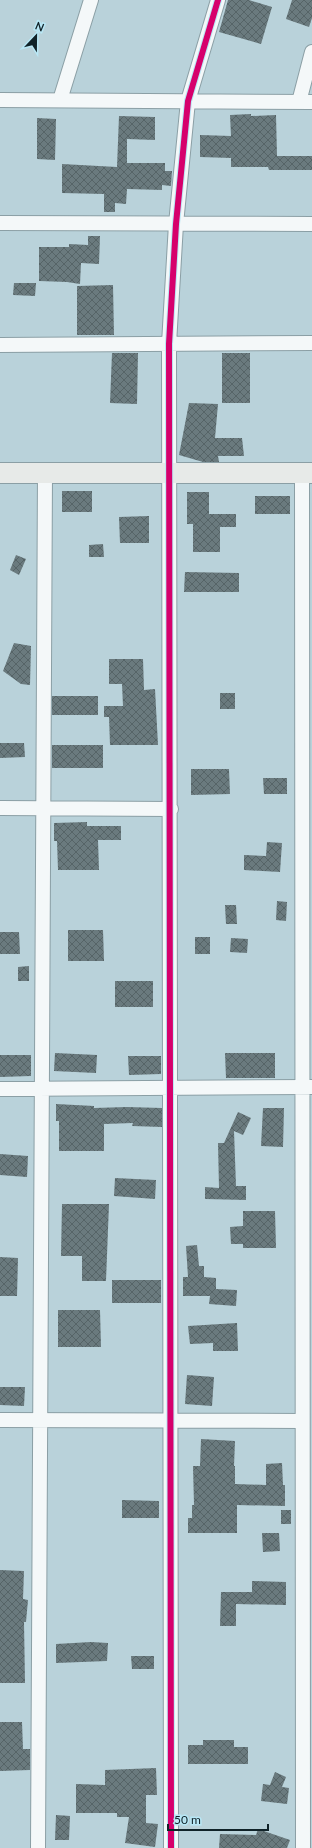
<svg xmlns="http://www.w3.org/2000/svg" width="312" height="1848" font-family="Lato,sans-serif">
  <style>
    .building { fill: url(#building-cross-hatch) }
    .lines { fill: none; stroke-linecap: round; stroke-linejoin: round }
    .street-casing { stroke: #8b9fa5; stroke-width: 16 }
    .secondary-casing { stroke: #8b9fa5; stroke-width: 22 }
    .street { stroke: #f4f8f9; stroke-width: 14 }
    .secondary { stroke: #e7eae8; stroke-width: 20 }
    .cycleway-casing { stroke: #b8e7f5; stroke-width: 8 }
    .cycleway { stroke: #d6006c; stroke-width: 6 }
  </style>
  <defs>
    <pattern id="building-cross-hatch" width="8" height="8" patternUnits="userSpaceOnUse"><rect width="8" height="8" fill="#6a7a7e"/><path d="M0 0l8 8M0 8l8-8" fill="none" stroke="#566467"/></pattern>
  </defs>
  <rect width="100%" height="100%" fill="#b9d2da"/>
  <!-- building -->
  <path class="building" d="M228 0H249L272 7 261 44 219 32Z
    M292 0H312V18L309 27 286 19Z
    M251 114V116L276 115 277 156H312V170H269L268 167H231V158L200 157V135L231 136 230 115Z
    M119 116 155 117V140L127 139V163H165V171H172L171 186 162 185V190L127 189 126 204 115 203V212H104V194L62 193V164L117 167Z
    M37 118 56 119 55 160 37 159Z
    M88 236H100L99 264 81 263 80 284 67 282 39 281V247H69V244L88 245Z
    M14 283H36L35 296 13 295Z
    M113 285 114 335H77V286Z
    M112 353H138L137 404 110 403Z
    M222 353H250V403H222Z
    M189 403 218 404 215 438H242L244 456H218L219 462H203L179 455Z
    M62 491H92V512H62Z
    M187 492H209V514H236V527H220V552H193V524H187Z
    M255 496H290V514H255Z
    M149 516V543H120L119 517Z
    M103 544 104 557H89V545Z
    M16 555 26 559 19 575 10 570Z
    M185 572 239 573V592H184Z
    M14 643 31 646 30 685 21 684 3 671Z
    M109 659H143L144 690 155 689 158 745H110L109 717H104V706H123L122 684H109Z
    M220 693H235V709H220Z
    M52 696H98V715H52Z
    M0 743H24L25 757 0 758Z
    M52 745H103V768H52Z
    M191 769H229L230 794 191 795Z
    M263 778H287V794H264Z
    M87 822V826H121V840H98L99 870H58L57 841H54V823Z
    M267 842 282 843 280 872 244 870V855L266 856Z
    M277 901 287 902 286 921 276 920Z
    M225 905H236L237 924H226Z
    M68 930H103L104 961H68Z
    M0 932H19L20 954H0Z
    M195 937H210V954H195Z
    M231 938 248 939 247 953 230 952Z
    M29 966V981H18V967Z
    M115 981H153V1007H115Z
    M55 1053 97 1055 96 1073 54 1071Z
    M225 1053H275V1078H226Z
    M0 1055H31V1076L0 1077Z
    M128 1056H161V1074L129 1075Z
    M56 1104 94 1106V1108L127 1107 162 1108V1127L132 1126 133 1123 104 1124V1151H59V1121H56Z
    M263 1108H284L283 1147 261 1146Z
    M238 1112 251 1118 243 1135 234 1131 236 1186H246V1200L205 1199V1187L219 1188 218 1143H224Z
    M0 1154 28 1156 27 1177 0 1175Z
    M115 1178 156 1180 155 1199 114 1196Z
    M62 1204H109L106 1281H82V1256H61Z
    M243 1211H275L276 1248H243V1244H231L230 1227 243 1226Z
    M197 1245 199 1266H204V1277L216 1278V1289L237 1290 236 1306 209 1304 210 1296H183V1277H188L186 1246Z
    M0 1257 18 1258 17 1296H0Z
    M112 1280H161V1303H112Z
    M58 1310H100L101 1347H58Z
    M237 1323 238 1351H213V1343L190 1344 188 1326Z
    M187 1375 214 1377 212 1406 185 1404Z
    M0 1387H25L24 1406 0 1405Z
    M201 1439 235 1441 234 1466H235V1484L266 1485V1464L282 1463 283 1485H285V1506L237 1505V1533H188V1518H192V1505H194L193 1466H200Z
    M122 1500 159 1501V1518H122Z
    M281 1510H291V1524H281Z
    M262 1533H279L280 1551 263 1552Z
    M0 1570 24 1571 23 1599 28 1600 26 1622H24L25 1683H0Z
    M252 1581 286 1582V1605L236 1604V1626H220L221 1592H252Z
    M91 1642 108 1643 107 1661 56 1663V1644Z
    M131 1656H154V1669H132Z
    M0 1722H22L23 1749H30V1770L0 1771Z
    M203 1740H234V1747H248V1764H188V1745H203Z
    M156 1768 157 1795H146V1823L158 1824 155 1847 125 1843 129 1817H117V1813H76V1784L105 1785V1770Z
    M275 1772 286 1777 282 1787 289 1788 287 1804 261 1801 263 1784 270 1785Z
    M56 1815 70 1816 69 1840H55Z
    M258 1829 290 1840 287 1848H219L220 1834 256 1835Z"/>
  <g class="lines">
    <!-- street casing -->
    <g class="street-casing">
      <path id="street" d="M0 100 312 102
        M60 100 91 0
        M299 102 312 52
        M0 223 312 224
        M0 345 312 343
        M302 473 303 1848
        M0 808 171 809
        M0 1089 312 1087
        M0 1420 302 1421
        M38 1848 45 473
        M171 1848 169 344 176 224 188 101 218 0"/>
    </g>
    <!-- secondary casing -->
    <g class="secondary-casing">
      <path id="secondary" d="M0 473H312"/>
    </g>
    <!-- street -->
    <use href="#street" class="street"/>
    <!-- secondary -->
    <use href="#secondary" class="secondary"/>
    <!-- cycleway casing -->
    <g class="cycleway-casing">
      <path id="cycleway" d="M171 1848 169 344 176 224 188 101 218 0"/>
    </g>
    <!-- cycleway -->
    <use href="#cycleway" class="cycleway"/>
  </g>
  <!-- north arrow -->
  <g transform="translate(36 36) rotate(22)" stroke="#b8e7f5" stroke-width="3" paint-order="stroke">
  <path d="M0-3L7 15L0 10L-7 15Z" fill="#102228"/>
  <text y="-6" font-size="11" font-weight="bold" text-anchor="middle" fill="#102228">N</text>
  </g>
  <!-- scale -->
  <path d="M168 1824v6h100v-6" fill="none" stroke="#102228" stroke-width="2"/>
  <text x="174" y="1824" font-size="12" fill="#102228" stroke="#b8e7f5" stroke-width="3" paint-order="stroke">50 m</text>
</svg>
